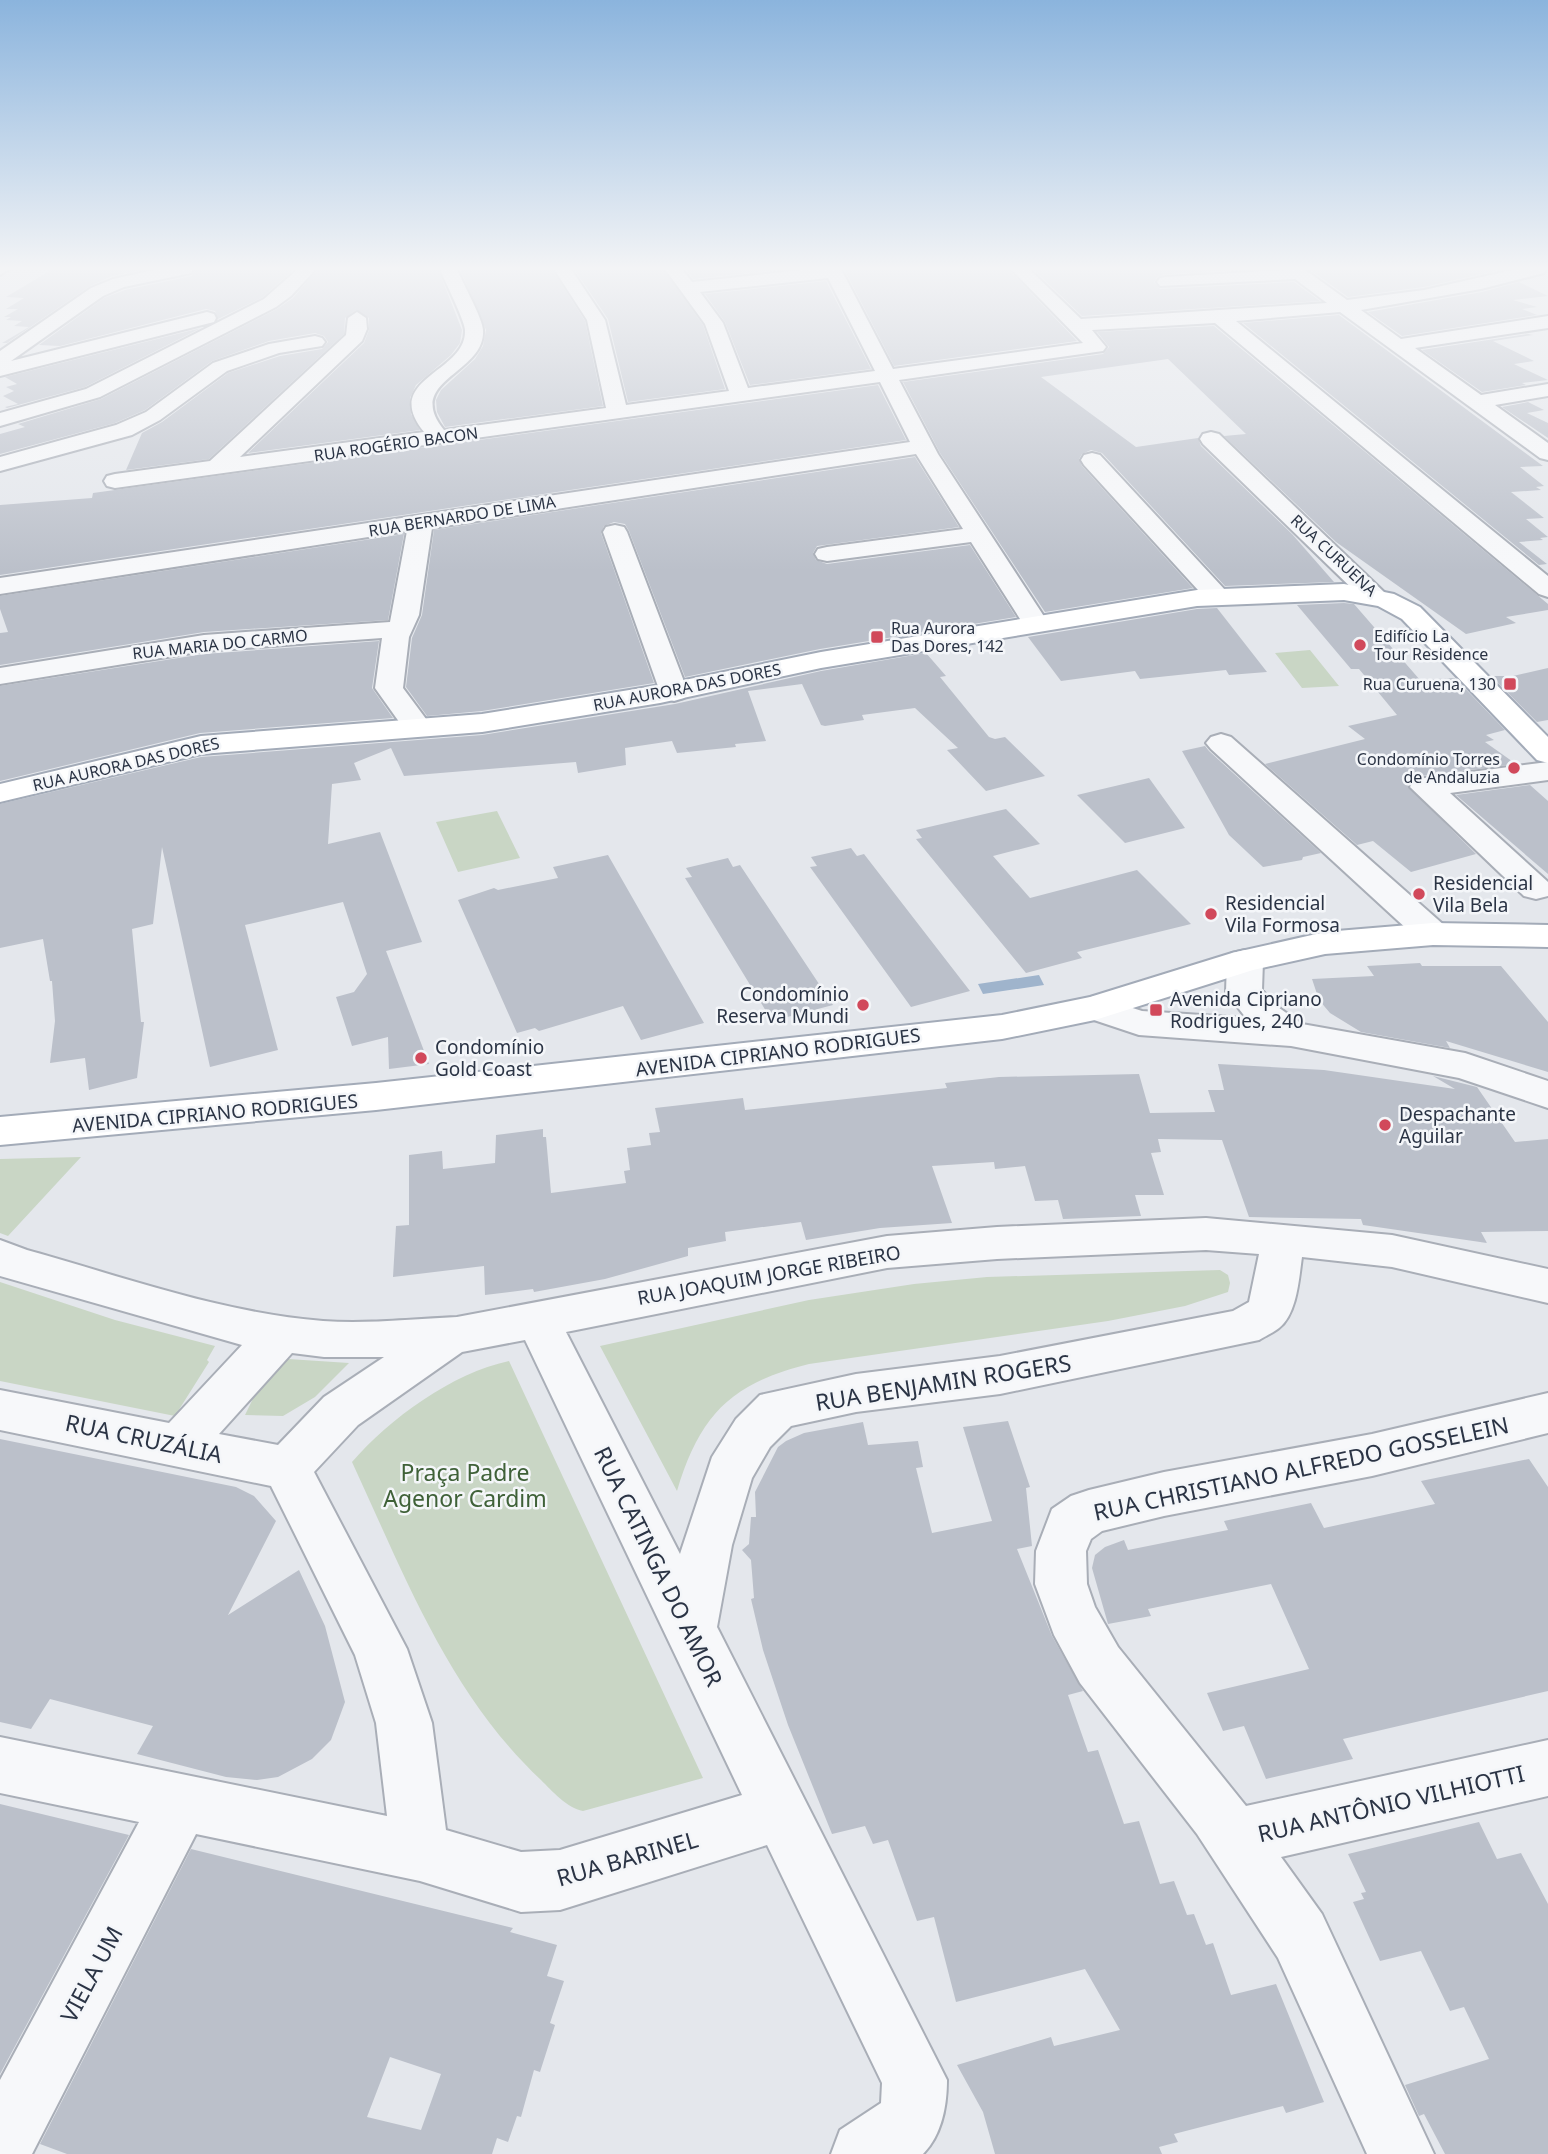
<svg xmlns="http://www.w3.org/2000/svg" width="1548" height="2154" font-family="'Noto Sans',sans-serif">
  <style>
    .green { fill: #c9d6c5 }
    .water { fill: #9fb4cc }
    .building { fill: #bbc0ca; fill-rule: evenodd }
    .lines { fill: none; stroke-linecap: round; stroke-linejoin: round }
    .minor-casing { stroke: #a9aeb7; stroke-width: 4 }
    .major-casing { stroke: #a3abb8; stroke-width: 4 }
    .minor { fill: #f7f8fa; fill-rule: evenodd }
    .major { fill: #fff; fill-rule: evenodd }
    .poi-dot { fill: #d1495b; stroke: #f4f6f9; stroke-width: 2.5 }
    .labels { text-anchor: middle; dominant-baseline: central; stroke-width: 5; stroke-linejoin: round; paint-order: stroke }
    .far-street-label { font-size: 16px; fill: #2b3445; stroke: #f4f6f9 }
    .far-poi-label { font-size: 16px; fill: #2b3445; stroke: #f4f6f9; text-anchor: start }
    .poi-label { font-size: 19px; fill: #2b3445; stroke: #f4f6f9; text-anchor: start }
    .street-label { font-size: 19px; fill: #2b3445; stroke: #f4f6f9 }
    .near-street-label { font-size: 23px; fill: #2b3445; stroke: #f4f6f9 }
    .near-park-label { font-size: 23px; fill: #3f6138; stroke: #f4f6f9 }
  </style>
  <rect width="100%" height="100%" fill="#e4e7ec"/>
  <!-- green -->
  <path class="green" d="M1310 650 1339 686 1302 688 1275 653Z
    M497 811 520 858 458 872 436 822Z
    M81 1157 8 1236 0 1233V1159Z
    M1220 1270 1228 1275 1230 1283 1228 1292 1185 1306 1108 1321 809 1364C732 1383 700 1414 677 1491L600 1346 809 1300 914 1284 987 1277Z
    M0 1282 115 1320 215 1346 207 1360 209 1362 175 1416 0 1381Z
    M273 1358 349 1363 315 1397 283 1416 245 1415Z
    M509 1361 703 1778 583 1811C567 1808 552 1791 541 1780 449 1694 404 1574 352 1462 389 1419 452 1373 509 1361Z"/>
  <!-- water -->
  <path class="water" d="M1039 975 1044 985 983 994 978 984Z"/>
  <!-- building -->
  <path class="building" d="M53 269H145L112 276 90 286 7 343H2L29 327 14 326 22 321 6 320 11 317H4L18 309H6L24 298 6 297Z
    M195 269H294L263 297 218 319 215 311 206 309 60 346 39 345 104 298 125 290 192 276Z
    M318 269H438L462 330 460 343 451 355 416 385 410 398 411 414 420 430 248 453 364 343 369 330V318L356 310 345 318 344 334 209 459 126 470 142 433 162 422 228 373 280 356 322 349 328 342 324 336 315 333 269 341 212 361 145 410 115 423 0 454V434L25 427 18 424 101 399 277 309 293 298Z
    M460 269H552L585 321 603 406 445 427 437 412 436 400 441 390 475 359 483 346 486 330Z
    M574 269H663L703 325 725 389 628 402 608 319Z
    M686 269H785L693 279Z
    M844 269H1008L1077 341 894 366Z
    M1033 269H1254L1166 274 1158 276 1154 282 1160 289 1294 282 1320 301 1082 316Z
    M1309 269H1491L1495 271 1424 287 1348 297Z
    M826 281 871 369 750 385 725 322 705 294Z
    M1519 282 1548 296 1513 300 1537 307 1522 309 1537 315 1402 336 1368 312 1482 292Z
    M1339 315 1543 466 1520 467 1544 486 1536 487 1541 490 1511 492 1544 518 1526 519 1548 537 1540 538 1543 540 1519 542 1547 564 1539 565 1243 323Z
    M1214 326 1548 604V610L1506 617 1516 623 1466 634 1336 542 1224 436 1246 434 1168 359 1041 377 1136 447 1198 438 1201 446 1292 534 1334 582 1225 586 1102 453 1091 450 1082 454 1079 459 1082 466 1193 588 1045 612 940 453 903 382 1103 354 1109 347 1097 332Z
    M201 328 85 387 7 408 5 407 18 404 3 396 14 391 6 387 17 384 5 377Z
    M1528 334 1533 335 1493 341 1534 361 1514 364 1548 380 1522 383 1526 385 1482 392 1422 350Z
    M878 385 906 440 0 575V505L92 498 93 493Z
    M1528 402 1544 410 1527 413 1548 423V438L1502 407Z
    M915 457 959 527 817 546 813 553 816 560 827 564 970 545 1016 617 820 649 685 677 629 531 625 524 614 522 604 526 601 533 654 683 482 711 427 716 406 687 412 638 422 615 434 530Z
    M404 534 388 620 204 632 0 665V633L8 632 0 609V596Z
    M1344 603 1354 604 1420 680 1455 678 1505 730 1486 735 1494 740 1485 742 1516 764 1414 777 1408 786 1476 854 1411 872 1373 841 1357 845 1265 764 1365 739 1348 726 1397 715 1359 669H1351L1297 605Z
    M1217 608 1267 672 1229 675 1226 670 1140 679 1135 671 1061 681 1028 637 1197 609Z
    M379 641 372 688 393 718 200 733 0 781V686L204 654Z
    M926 653 946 676 940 677 989 737 995 739 1005 737 1045 776 986 791 947 750 958 748 915 708 862 715 864 720 825 726 821 725 802 684 748 691 766 741 735 744 736 747 677 753 672 741 625 748 626 765 578 773 576 762 404 776 391 748 354 763 361 780 332 784 328 844 380 832 422 942 386 951 429 1064 389 1069 388 1037 352 1046 336 997 354 992 367 974 343 902 245 925 278 1050 210 1067 162 847 153 924 132 929 141 1022H144L137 1078 89 1090 85 1058 50 1063 55 1021 52 981H50L43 939 0 948V804L201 757 482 735 675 704 821 671Z
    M1548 668V720L1537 722 1491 676H1513Z
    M1205 746 1209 751 1321 853 1303 857 1302 860 1263 867 1229 835 1182 751Z
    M1149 778 1185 828 1125 843 1077 795Z
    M1530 785 1548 801V874L1456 795Z
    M1006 809 1040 844 993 856 1030 898 1137 870 1191 924 1077 952 1082 958 1026 973 916 839 922 838 916 830Z
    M851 848 857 856 864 854 970 991 911 1007 810 867 817 866 811 857Z
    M608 855 704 1023 641 1040 623 1006 539 1031 535 1028 517 1033 458 900 494 888 498 890 558 878 553 867Z
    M728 858 733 867 740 865 833 1005 772 1021 685 878 692 877 686 868Z
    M1420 963 1422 966H1501L1548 1022V1072L1446 1041 1450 1048 1361 1032 1330 1013 1319 1000 1312 979 1374 976 1367 966Z
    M1218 1064 1324 1070 1455 1089 1433 1076 1477 1087 1515 1142 1548 1139V1231L1481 1232 1487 1243 1363 1225 1361 1219 1249 1217 1222 1140 1158 1139 1161 1152 1151 1153 1164 1195H1135L1141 1216 1063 1219 1058 1200 1035 1201 1025 1166 995 1169 994 1162 932 1166 952 1223 880 1228 806 1240 801 1222 725 1232 726 1241 688 1248V1256L605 1279 534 1292 533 1289 485 1295 484 1266 393 1277 396 1226 409 1225V1155L442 1151 443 1169 495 1163 496 1135 543 1129V1137H546L551 1193 626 1183 624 1171 630 1170 627 1148 651 1145 649 1133 660 1132 655 1108 743 1098 745 1110 947 1088 945 1083 999 1077 1139 1074 1150 1113 1215 1112 1208 1090H1224Z
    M1008 1421 1030 1487 1026 1488 1032 1546 1017 1549 1052 1636 1083 1691 1068 1695 1088 1752 1098 1750 1124 1824 1139 1821 1160 1884 1174 1881 1187 1915 1194 1914 1206 1945 1213 1943 1231 1995 1276 1984 1324 2102 1286 2113 1283 2106 1174 2134 1178 2142 1159 2147 1162 2154H995L983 2112 957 2065 1051 2037 1054 2046 1120 2030 1085 1969 956 2002 934 1917 917 1921 888 1840 873 1844 865 1826 832 1834 788 1725 763 1650 751 1599 754 1598 751 1560 742 1550 749 1544 751 1517H756L755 1492 778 1447 786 1441 804 1433 863 1422 868 1445 918 1441 923 1467 916 1468 932 1533 992 1521 963 1427Z
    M0 1439 236 1487 254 1496 276 1521 228 1615 299 1570 325 1626 345 1702 331 1740 312 1759 278 1777 257 1780 226 1777 137 1754 153 1726 50 1699 31 1729 0 1722Z
    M1529 1459 1548 1487V1691L1343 1739 1353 1759 1266 1779 1244 1726 1223 1731 1207 1693 1309 1669 1271 1584 1148 1609 1151 1616 1108 1624 1092 1568 1095 1555 1105 1547 1124 1540 1128 1550 1228 1530 1224 1521 1311 1503 1324 1528 1435 1504 1421 1481Z
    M0 1804 129 1835 0 2074Z
    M1479 1822 1497 1859 1521 1853 1548 1904V2154H1445L1424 2114 1419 2116 1405 2085 1489 2059 1464 2007 1450 2011 1421 1951 1380 1961 1353 1902 1364 1899 1361 1893 1366 1892 1348 1854Z
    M191 1849 513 1928 510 1932 557 1945 547 1976 564 1981 550 2023 555 2025 540 2072 534 2070 521 2117 517 2116 508 2142 497 2138 492 2154H67L40 2144ZM390 2057 441 2074 421 2130 367 2117Z"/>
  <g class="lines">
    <!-- minor casing -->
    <g class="minor-casing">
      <path id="minor" d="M0 269H9L0 275Z
        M159 269H193L191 273 124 287 103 296 11 361 207 312 214 314 216 318 214 322 0 376V351L91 288 113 279Z
        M298 269H316L291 296 276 307 100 397 0 426V413L86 389 264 299Z
        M440 269H457C462 282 483 319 483 330 486 374 403 380 444 430L606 408 587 320 554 269H571L605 320 626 405 729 391 705 324 665 269H682L692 282 811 269H841L893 369 1083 343 1011 269H1029L1081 319 1327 303 1295 279 1160 286 1157 282 1160 278 1166 277 1304 269 1347 300 1424 290 1517 269H1546L1544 273 1481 289 1361 310 1401 339 1548 316V328L1415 348 1481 395 1548 384V396L1495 405 1548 443V460L1540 458 1340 312 1236 321 1548 576V597L1539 594 1215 323 1092 330 1106 347 1103 351 899 380 938 454 1049 624 1045 630 1036 632 1027 630 971 542 827 561 818 559 815 554 818 549 827 547 963 529 916 454 432 528 419 615 409 637 403 688 432 727 427 733 417 736 407 733 375 688 382 638 204 651 0 684V668L204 635 390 622 407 531 0 594V578L910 442 880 382 115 488 107 486 104 481 107 476 115 474 210 461 346 335 348 318 357 312 366 318 367 329 362 341 240 457 424 432C380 378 467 373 465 330 464 319 445 282 440 269ZM828 278 875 371 748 388 723 323 700 292Z
        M315 336 322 338 325 342 322 346 279 353 227 371 160 420 132 435 0 471V457L116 425 146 412 213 363 269 344Z
        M1211 432 1219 434 1384 592 1388 597 1384 602 1375 605 1366 602 1203 444 1200 439 1203 434Z
        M1092 453 1100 455 1226 591 1230 596 1226 601 1217 604 1208 601 1084 465 1081 460 1084 455Z
        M615 525 624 527 627 532 688 692 684 698 674 701 664 698 660 692 603 532 606 527Z
        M1221 734 1231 737 1445 926 1450 934 1445 942 1433 945 1421 942 1211 749 1206 743 1211 737Z
        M1548 762V780L1450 793 1548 882V896L1536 899 1524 896 1410 787 1414 780 1425 778Z
        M1245 950 1258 953 1263 961 1262 990 1275 1005 1302 1024 1465 1053 1548 1081V1108L1459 1078 1291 1046 1139 1035 1082 1016 1077 1008 1082 1000 1095 996 1142 1011 1246 1018 1226 992 1227 961 1232 953Z
        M1206 1218 1392 1235 1548 1269V1303L1392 1267 1302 1257C1299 1278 1297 1314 1279 1328 1273 1333 1265 1336 1259 1340L1000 1394 856 1412 791 1426 770 1447 752 1478 732 1545 717 1627 947 2080C947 2105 942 2135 923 2154H831L840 2130 881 2103 882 2083 767 1845 560 1910 521 1912 420 1881 196 1834 32 2154H0V2080L139 1822 0 1793V1737L387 1816 376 1723 355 1655 271 1486 0 1430V1390L169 1423 242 1345 0 1276V1240L27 1250C124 1277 222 1313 323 1321 367 1324 413 1319 457 1317L887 1236 997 1227ZM1206 1250 1259 1254 1249 1302 1233 1311 1000 1356 856 1374 760 1395 736 1419 712 1457 680 1554 566 1332 887 1268 997 1259ZM525 1340 742 1795 560 1850 521 1852 446 1830 432 1723 407 1649 314 1472 358 1425 462 1352ZM292 1353 324 1357H384L324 1397 278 1445 219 1434Z
        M1548 1393V1433L1372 1476 1164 1516 1102 1531 1091 1539 1086 1551 1087 1584 1095 1607 1118 1647 1246 1806 1548 1740V1796L1281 1857 1322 1914 1434 2154H1367L1278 1958 1197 1834 1080 1683 1054 1635 1035 1584 1036 1551 1052 1509 1071 1496 1089 1490 1164 1472 1372 1434Z"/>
    </g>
    <!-- major casing -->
    <g class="major-casing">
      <path id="major" d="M1344 584 1394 594 1420 607 1548 737V763L1537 760 1402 619 1378 606 1344 600 1197 606 821 668 660 703 482 732 201 754 0 802V784L201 736 482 714 660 685 821 652 1197 590Z
        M1433 923 1548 925V947L1433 945 1325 954 1253 970 1095 1020 1002 1039 376 1110 0 1145V1117L376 1083 1002 1015 1090 997 1232 953 1325 932Z"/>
    </g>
    <!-- minor -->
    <use href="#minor" class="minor"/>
    <!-- major -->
    <use href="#major" class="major"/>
  </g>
  <!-- sky -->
  <linearGradient id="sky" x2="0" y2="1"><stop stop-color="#8bb4dd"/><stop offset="0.47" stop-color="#f3f4f6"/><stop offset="1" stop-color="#f3f4f6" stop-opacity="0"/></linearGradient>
  <rect width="1548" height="571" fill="url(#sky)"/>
  <!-- markers -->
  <g class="poi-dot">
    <rect x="870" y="630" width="14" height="14" rx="3.5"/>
    <circle cx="1360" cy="645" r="7"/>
    <rect x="1503" y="677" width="14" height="14" rx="3.5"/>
    <circle cx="1514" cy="768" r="7"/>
    <circle cx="1419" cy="894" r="7"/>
    <circle cx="1211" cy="914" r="7"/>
    <circle cx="863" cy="1005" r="7"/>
    <rect x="1149" y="1003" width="14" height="14" rx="3.5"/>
    <circle cx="421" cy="1058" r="7"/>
    <circle cx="1385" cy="1125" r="7"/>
  </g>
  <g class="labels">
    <!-- far-street labels -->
    <g class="far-street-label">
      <text transform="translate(396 444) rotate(-8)">RUA ROGÉRIO BACON</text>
      <text transform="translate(462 516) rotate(-9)">RUA BERNARDO DE LIMA</text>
      <text transform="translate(1334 555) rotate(43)">RUA CURUENA</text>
      <text transform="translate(220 644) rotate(-6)">RUA MARIA DO CARMO</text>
      <text transform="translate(687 687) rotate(-11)">RUA AURORA DAS DORES</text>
      <text transform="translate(126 764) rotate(-13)">RUA AURORA DAS DORES</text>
    </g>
    <!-- far-poi labels -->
    <g class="far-poi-label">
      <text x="891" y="628">Rua Aurora<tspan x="891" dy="18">Das Dores, 142</tspan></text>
      <text x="1374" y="636">Edifício La<tspan x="1374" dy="18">Tour Residence</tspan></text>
      <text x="1496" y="684" text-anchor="end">Rua Curuena, 130</text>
      <text x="1500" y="759" text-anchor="end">Condomínio Torres<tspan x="1500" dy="18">de Andaluzia</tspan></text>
    </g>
    <!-- poi labels -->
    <g class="poi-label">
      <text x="1433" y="883">Residencial<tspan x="1433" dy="22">Vila Bela</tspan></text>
      <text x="1225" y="903">Residencial<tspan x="1225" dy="22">Vila Formosa</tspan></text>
      <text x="849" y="994" text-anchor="end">Condomínio<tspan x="849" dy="22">Reserva Mundi</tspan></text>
      <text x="1170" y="999">Avenida Cipriano<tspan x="1170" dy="22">Rodrigues, 240</tspan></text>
      <text x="435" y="1047">Condomínio<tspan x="435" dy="22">Gold Coast</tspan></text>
      <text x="1399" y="1114">Despachante<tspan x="1399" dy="22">Aguilar</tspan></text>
    </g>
    <!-- street labels -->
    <g class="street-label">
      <text transform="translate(778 1052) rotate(-7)">AVENIDA CIPRIANO RODRIGUES</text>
      <text transform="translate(215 1113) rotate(-5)">AVENIDA CIPRIANO RODRIGUES</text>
      <text transform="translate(769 1275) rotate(-10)">RUA JOAQUIM JORGE RIBEIRO</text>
    </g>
    <!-- near-street labels -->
    <g class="near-street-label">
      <text transform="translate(943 1382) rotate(-9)">RUA BENJAMIN ROGERS</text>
      <text transform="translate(144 1438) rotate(12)">RUA CRUZÁLIA</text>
      <text transform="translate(1301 1468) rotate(-12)">RUA CHRISTIANO ALFREDO GOSSELEIN</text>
      <text transform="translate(659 1566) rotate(64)">RUA CATINGA DO AMOR</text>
      <text transform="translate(1391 1803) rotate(-13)">RUA ANTÔNIO VILHIOTTI</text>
      <text transform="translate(627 1858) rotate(-16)">RUA BARINEL</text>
      <text transform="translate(91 1974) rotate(-62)">VIELA UM</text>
    </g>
    <!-- near-park labels -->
    <g class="near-park-label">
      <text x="465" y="1472">Praça Padre<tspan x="465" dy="26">Agenor Cardim</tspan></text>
    </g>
  </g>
</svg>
